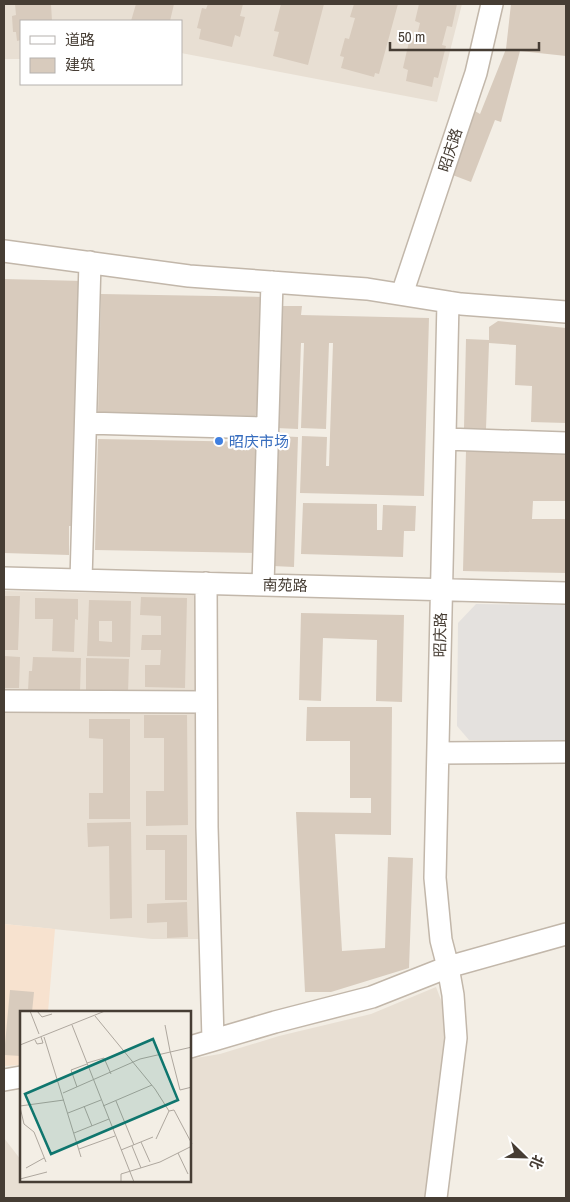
<svg xmlns="http://www.w3.org/2000/svg" width="570" height="1202" font-family="'Archivo Narrow','Noto Sans SC',sans-serif">
  <style>
    .residential { fill: #e8dfd3 }
    .commercial { fill: #f7e2cf }
    .parking { fill: #e4e1de }
    .building { fill: #d8cbbd; fill-rule: evenodd }
    .lines { fill: none; stroke-linecap: round; stroke-linejoin: round }
    .minor-casing { stroke: #c2b7aa; stroke-width: 24 }
    .minor { stroke: #fff; stroke-width: 21 }
    .shop-dot { fill: #3f7fe0; stroke: #fff; stroke-width: 2 }
    .labels { text-anchor: middle; dominant-baseline: central; stroke-width: 4.5; stroke-linejoin: round; paint-order: stroke }
    .street-label { font-size: 15px; fill: #463d34; stroke: #fff }
    .shop-label { font-size: 15px; fill: #366cbe; stroke: #fff; text-anchor: start }
    .inset-road { fill: none; stroke: #aea79e; stroke-width: 1 }
    .view { fill: #0f766e; fill-opacity: 0.15; stroke: #0f766e; stroke-width: 2.5 }
    .inset-edge { fill: none; stroke: #463d34; stroke-width: 2.5 }
  </style>
  <rect width="100%" height="100%" fill="#f3eee5"/>
  <!-- residential -->
  <path class="residential" d="M4 4H462L437 102 181 53V21H21V59H4Z
    M4 591 199 595 202 939H152L4 924Z
    M436 987 448 1018 429 1198H4V1138L21 1160V1181H190V1059L220 1054 279 1036 371 1014Z"/>
  <!-- commercial -->
  <path class="commercial" d="M4 924 55 929 48 1012H21V1065L4 1066Z"/>
  <!-- parking -->
  <path class="parking" d="M476 604 566 605V740H469L457 726 458 623Z"/>
  <!-- building -->
  <path class="building" d="M15 4H51L52 21H21V40L17 41 16 32H13L12 16 16 15Z
    M136 4H174L170 21H131Z
    M208 4H243L240 16 245 17 240 37 235 35 232 47 199 39 201 29 197 28 202 8 206 9Z
    M281 4H324L308 65 273 56 279 32 274 31Z
    M354 4H398L379 74 375 73 374 77 341 68 344 57 340 56 345 38 349 39 355 18 350 17Z
    M419 4H457L452 27 447 26 442 45 446 46 438 78 434 77 432 87 406 81 408 70 403 68 410 37 416 39 420 23 415 21Z
    M511 4H566V56L520 51 501 122 495 120 471 182 450 174 475 111 480 114 506 49Z
    M4 279 83 281 77 526H69V555L4 553Z
    M101 294 263 297 261 416 98 413Z
    M279 306H302L301 315 429 318 424 496 300 493 302 436 327 437 326 466H329L333 343H329L326 429 301 428 304 343H301L298 429 276 428Z
    M498 321 566 328V423L531 422 532 386 515 385 516 345 489 343 486 429 464 428 466 339 489 340V327Z
    M276 436 298 437 294 567 273 566Z
    M98 439 259 442 257 553 95 550Z
    M466 451 566 453V501H533L532 519H566V573L463 571Z
    M303 503 377 504V530H382L383 505 416 506 415 531H404L403 557 301 554Z
    M4 596H20L18 650H4Z
    M141 597 187 598 185 688 145 687V665H160L161 650H141L142 635H161V616L140 615Z
    M35 598 78 599V620L75 619 74 652 52 651 53 619H35Z
    M89 600 131 601 130 657 87 656ZM99 621H112V642L99 641Z
    M301 613 404 615 402 702 376 701 377 640 323 638 321 701 299 700Z
    M4 656 20 657 19 688H4Z
    M33 657 81 658 80 692 28 691 29 671H32Z
    M86 658 129 659 128 694 86 693Z
    M307 707H392L391 835 335 834 342 951 385 948 388 857 413 858 409 968 331 992H305L296 812 371 813V798H350V741H306Z
    M144 715H187L188 825 146 826V791H164V738H144Z
    M89 719H130V819H89V793H103V739L89 738Z
    M131 822 132 918 110 919 109 846 88 847 87 823Z
    M146 835H187V900H165V850H146Z
    M187 902 188 937 167 938V922L147 923V904Z
    M10 990 34 992 32 1012H21V1056L4 1055Z"/>
  <g class="lines">
    <!-- minor casing -->
    <g class="minor-casing">
      <path id="minor" d="M4 251 189 276 367 289 461 304 566 312
        M402 294 476 73 492 4
        M86 423 267 428
        M445 439 566 443
        M4 578 566 593
        M81 580 90 262
        M206 583 207 827 213 1040
        M263 585 272 282
        M4 701 206 702
        M438 753 566 752
        M190 1047 275 1022 372 997 448 967 566 934
        M4 1080 21 1077
        M436 1198 456 1038 453 995 448 967 441 940 435 878 448 302"/>
    </g>
    <!-- minor -->
    <use href="#minor" class="minor"/>
  </g>
  <!-- markers -->
  <circle class="shop-dot" cx="219" cy="441" r="5"/>
  <g class="labels">
    <!-- street labels -->
    <g class="street-label">
      <text transform="translate(450 150) rotate(-72)">昭庆路</text>
      <text transform="translate(285 585) rotate(1)">南苑路</text>
      <text transform="translate(440 635) rotate(-89)">昭庆路</text>
    </g>
    <!-- shop labels -->
    <g class="shop-label">
      <text x="229" y="441">昭庆市场</text>
    </g>
  </g>
  <!-- overview -->
  <g transform="translate(20 1011)">
    <rect width="171" height="171" fill="#f3eee5"/>
    <path class="inset-road" d="M10 0 19 23M17 0 22 6 32 3M75 5 135 78 149 100 154 99 172 133M52 14 114 171M145 14 150 40M24 26 61 146M15 29 17 33 23 32 21 26M0 34 85 0M150 40 160 79 172 76M67 52 84 47 91 63M57 76 51 59 67 53M43 82 120 48 172 36M96 90 114 134M0 95 44 89M64 95 72 115M83 95 132 74M0 96 4 113 14 121 26 151M48 102 81 89M54 122 89 108M136 128 149 100M121 131 130 151M112 135 121 157M59 138 95 125M101 139 133 126M158 142 168 163M6 157 24 147M0 168 27 161M101 171V163L140 151 172 135"/>
    <path class="view" d="M133 28 158 89 31 143 5 83Z"/>
    <rect width="171" height="171" class="inset-edge"/>
  </g>
  <!-- border -->
  <rect width="570" height="1202" fill="none" stroke="#463d34" stroke-width="10"/>
  <!-- legend -->
  <rect x="20" y="20" width="162" height="65" fill="#ffffff" stroke="#b5b1ae"/>
  <rect x="30" y="36" width="25" height="8" fill="#ffffff" stroke="#b5b1ae"/>
  <text x="65" y="45" font-size="15" fill="#463d34">道路</text>
  <rect x="30" y="58" width="25" height="15" fill="#d8cbbd" stroke="#b5b1ae"/>
  <text x="65" y="70" font-size="15" fill="#463d34">建筑</text>
  <!-- north arrow -->
  <g transform="translate(525 1157) rotate(113)" stroke="#ffffff" stroke-width="4" paint-order="stroke">
  <path d="M0-4L9 19L0 12L-9 19Z" fill="#463d34"/>
  <text y="-8" font-size="14" font-weight="bold" text-anchor="middle" fill="#463d34">北</text>
  </g>
  <!-- scale -->
  <path d="M390 42v8h149v-8" fill="none" stroke="#463d34" stroke-width="2.5"/>
  <text x="398" y="42" font-size="15" fill="#463d34" stroke="#ffffff" stroke-width="4" paint-order="stroke">50 m</text>
</svg>
